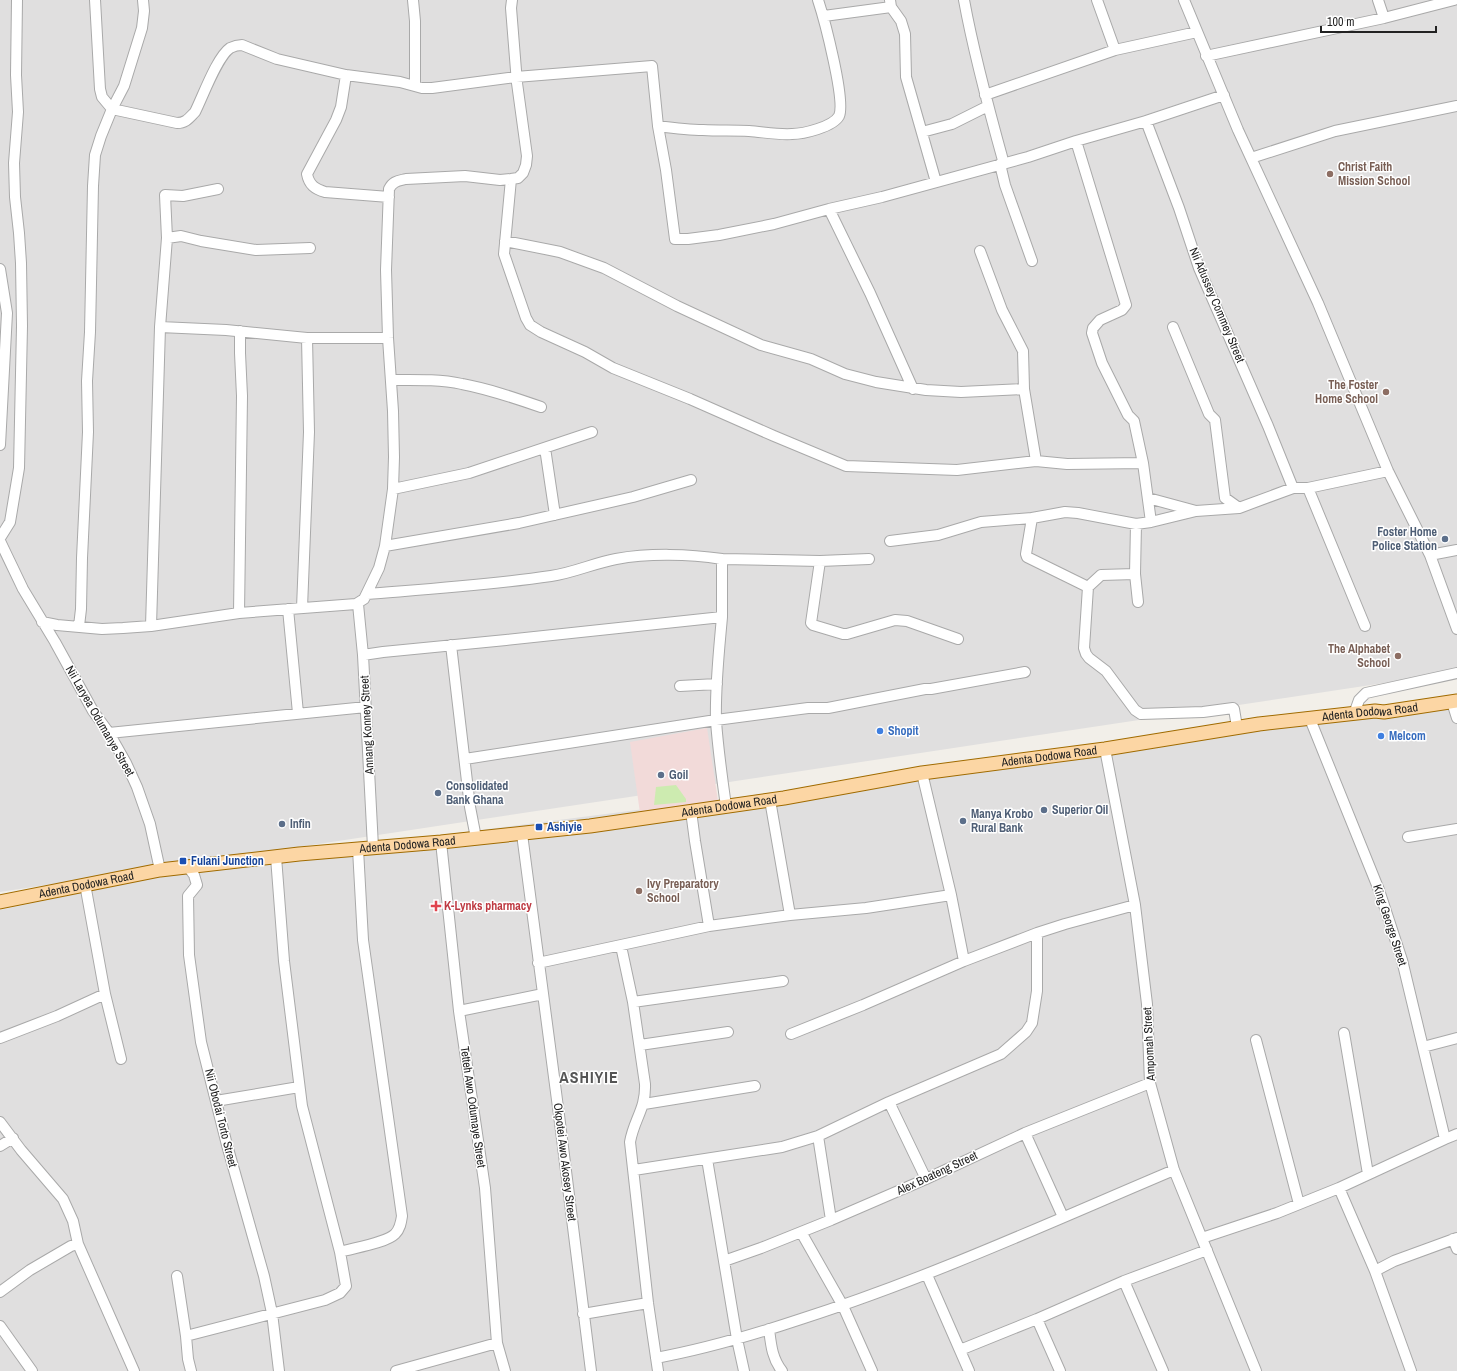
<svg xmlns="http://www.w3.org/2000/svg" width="1457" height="1371" font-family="'Archivo Narrow',sans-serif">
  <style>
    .residential { fill: #e0dfdf }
    .commercial { fill: #f2dad9 }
    .grass { fill: #cdebb0 }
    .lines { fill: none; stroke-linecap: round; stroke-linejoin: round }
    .minor-casing { stroke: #a9a9a9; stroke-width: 12 }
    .major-casing { stroke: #a06b00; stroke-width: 15 }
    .minor { stroke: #fff; stroke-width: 10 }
    .major { stroke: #fcd6a4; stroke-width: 13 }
    .education-dot { fill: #8d6e63; stroke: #fff; stroke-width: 1.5 }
    .service-dot { fill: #5c6f8a; stroke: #fff; stroke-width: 1.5 }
    .shop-dot { fill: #3f7fe0; stroke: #fff; stroke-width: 1.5 }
    .transit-dot { fill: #1a4fb4; stroke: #fff; stroke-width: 1.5 }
    .health-dot { fill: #e0444e; stroke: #fff; stroke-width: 1.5 }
    .labels { text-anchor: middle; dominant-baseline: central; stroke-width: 3; stroke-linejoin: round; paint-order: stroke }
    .education-label { font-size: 12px; font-weight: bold; fill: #785e54; stroke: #fff; text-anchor: start }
    .street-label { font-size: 12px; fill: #222; stroke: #fff }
    .service-label { font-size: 12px; font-weight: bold; fill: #4e5e75; stroke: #fff; text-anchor: start }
    .shop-label { font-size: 12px; font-weight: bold; fill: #366cbe; stroke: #fff; text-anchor: start }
    .transit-label { font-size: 12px; font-weight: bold; fill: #164399; stroke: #fff; text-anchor: start }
    .health-label { font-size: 12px; font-weight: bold; fill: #be3a42; stroke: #fff; text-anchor: start }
    .district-label { font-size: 16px; font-weight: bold; letter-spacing: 1px; fill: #555; stroke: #fff }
  </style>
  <rect width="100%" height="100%" fill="#f2efe9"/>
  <!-- residential -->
  <path class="residential" d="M0 0H1457V672L0 892Z
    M1457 705V1371H0V910L223 863Z"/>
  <!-- commercial -->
  <path class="commercial" d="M707 728 718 801 640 813 630 742Z"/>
  <!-- grass -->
  <path class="grass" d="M676 785 686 799V802L654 805 656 787Z"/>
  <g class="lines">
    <!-- minor casing -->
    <g class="minor-casing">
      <path id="minor" d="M95 0 100 89 102 97 112 109 177 123C186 123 189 118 195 112 203 96 217 57 230 48 234 46 238 45 242 45L277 59 346 75 400 82 422 88H432L516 77 652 66 658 126 666 170 675 239H688L719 235 774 224 829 209 882 197 1028 157 1076 141 1146 121 1224 95
        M413 0 415 21V85
        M964 0C974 55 989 110 1004 164
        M1097 0 1115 50
        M1184 0 1238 130 1318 303 1388 471 1430 555 1457 629
        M1378 0 1384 18
        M891 7 901 21 905 34 906 77 936 182
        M824 16 891 7 890 0
        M1206 56 1384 18 1454 0
        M346 75 341 107 336 120 307 174C309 185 315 189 325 192L389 197
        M985 95 1115 50 1197 32
        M1146 121 1179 208 1199 268 1268 426 1293 488
        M658 126C673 128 688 130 703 130 719 131 734 130 749 131 763 132 778 135 792 134 803 134 833 127 839 116 846 101 824 18 818 0
        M922 132 952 124 988 106
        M1076 141 1126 305 1122 310 1100 320 1093 328 1092 333 1102 363 1128 415 1134 421 1143 463 1151 522
        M1251 158 1335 131 1457 106
        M1000 164 1005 185 1032 261
        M511 179 504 254 526 318 530 325 541 332 585 352 613 368 690 399 774 436 846 466 957 470 1036 461 1067 464 1143 463
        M829 209 870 293 913 389
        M167 238 181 236 201 241 256 250 310 248
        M505 241 560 252 604 268 677 306 761 345 811 359 845 374 876 382 926 390 961 392 1024 389
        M980 251 1002 310 1023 351 1024 389 1036 461
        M0 269 7 313 0 445
        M160 327 226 330 307 338H388
        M1173 327 1209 414 1215 420 1225 498 1239 508
        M391 380C414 380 438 379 462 384 489 389 515 398 541 407
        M545 448 555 515
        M1308 488 1365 626
        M393 489 469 473 592 432
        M1148 498 1196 511 1239 508 1293 488H1308L1388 471
        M1136 524 1135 574 1138 602
        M0 538 10 522 19 468 22 326 21 263 19 233 15 197 14 163 18 112 16 75 17 0
        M0 541 23 589 55 642 93 711 109 733 126 763 137 787 150 824 160 870
        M890 541 938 535 981 522 1032 518
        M385 546 519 523 633 497 691 480
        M1430 555 1457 550
        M722 559 820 561 869 559
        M820 561 811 623 813 625 843 634H847L895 620 907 621 958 639
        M1135 574 1101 575 1088 587 1027 557 1026 554 1032 518 1065 512 1078 513 1136 524 1151 522 1196 511
        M1088 587 1084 648 1086 654 1089 658 1106 671 1135 710 1141 714 1203 712 1233 708 1234 709 1237 727
        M367 594C428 589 490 585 551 576 573 573 594 563 616 559 649 553 689 554 722 559V617
        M358 604 363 655 373 847
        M302 608 309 432 307 338
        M288 609 298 713
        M239 613 242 396 240 353V331
        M42 622 57 625 102 629 123 628 151 626 239 613 356 604 364 599 379 568 385 546 393 489 394 457 393 411 388 338 386 270 389 189C393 181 398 181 406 179L465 176 500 180 511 179 518 178 523 173 526 165 527 156 517 83 511 8 512 0
        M79 626 81 609 82 558 88 432 87 381 90 332 93 186 95 155 101 136 112 109 124 86 142 28 144 11 143 0
        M151 626 160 327 167 238 165 195 183 196 218 189
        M451 645 470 807 476 838
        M363 655 383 652 506 640 722 617C719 651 715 686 716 721 718 749 722 778 726 806
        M680 686 717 684
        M1452 702 1457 718
        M1354 714 1359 700 1366 693 1457 673
        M1310 719 1379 890 1402 960 1445 1139
        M109 733 366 707
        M1105 749 1135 905 1147 1004 1150 1083 1174 1170 1256 1371
        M465 759 716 720 808 708H828L925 689H931L1025 672
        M922 773 951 895 964 961
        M770 800 790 915
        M691 811 695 841 709 926
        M522 834 559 1115 591 1371
        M1408 837 1457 829
        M441 842 459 1011 485 1188 497 1343 505 1371
        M188 867 194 875 197 885 188 896 189 955 201 1042 227 1145 264 1276 272 1313 279 1371
        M85 884 105 994
        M621 946 633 1002 645 1084C646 1109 634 1119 630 1142L648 1303 658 1371
        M538 963 709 926 790 915 866 908 951 895
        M633 1002 783 981
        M459 1011 543 994
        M1344 1033 1368 1174
        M791 1034 863 1005 964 961 1037 933 1065 924 1135 905
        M0 1038 57 1016 105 994 121 1059
        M1256 1040 1299 1204
        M640 1045 728 1032
        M1423 1047 1457 1038
        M216 1101 299 1087
        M889 1102 926 1179
        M644 1104 755 1086
        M0 1122 21 1150 63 1199 73 1221 78 1244 71 1246 30 1270 0 1292
        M1025 1133 1063 1217
        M818 1136 831 1220
        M0 1146 13 1138
        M707 1159 737 1339 744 1371
        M634 1170 782 1147 818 1136 889 1102 1001 1054 1026 1032 1032 1023 1037 991V933
        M1339 1188 1375 1271 1411 1371
        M801 1232 843 1306 872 1371
        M1202 1238 1277 1213 1339 1188 1445 1139 1457 1134
        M1453 1239 1457 1249
        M78 1244 134 1371
        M340 1252C353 1248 386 1243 395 1234 400 1229 401 1223 402 1216L363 940 358 849
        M724 1261 761 1248 831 1220 926 1179 1025 1133 1150 1083
        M1375 1271 1394 1261 1457 1238
        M927 1275 969 1371
        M177 1276 186 1336 325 1300 340 1293 346 1286 340 1252 302 1106 284 961 276 857
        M1124 1281 1163 1371
        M583 1314 648 1303
        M1037 1319 1060 1371
        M0 1326 32 1371
        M769 1329C771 1345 772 1358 782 1371
        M186 1336 188 1359 191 1371
        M960 1350 1037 1319 1124 1281 1207 1250
        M656 1358C705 1349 753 1335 801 1319 929 1278 1051 1222 1174 1170
        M396 1371 497 1343"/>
    </g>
    <!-- major casing -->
    <g class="major-casing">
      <g id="major">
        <path id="s1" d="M0 902 160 870 299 854 441 842 590 826 784 798 922 773 1105 749 1259 724 1375 711 1384 712 1457 701"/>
      </g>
    </g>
    <!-- minor -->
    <use href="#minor" class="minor"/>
    <!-- major -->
    <use href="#major" class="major"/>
  </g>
  <!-- markers -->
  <g class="education-dot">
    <circle cx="1330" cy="174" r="4"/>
    <circle cx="1386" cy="392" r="4"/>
    <circle cx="1398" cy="656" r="4"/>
    <circle cx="639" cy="891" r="4"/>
  </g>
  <g class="service-dot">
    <circle cx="1445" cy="539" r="4"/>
    <circle cx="661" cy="775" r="4"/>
    <circle cx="438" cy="793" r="4"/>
    <circle cx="1044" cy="810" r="4"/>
    <circle cx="963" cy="821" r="4"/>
    <circle cx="282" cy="824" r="4"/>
  </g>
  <g class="shop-dot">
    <circle cx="880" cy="731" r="4"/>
    <circle cx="1381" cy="736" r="4"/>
  </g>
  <g class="transit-dot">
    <rect x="535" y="823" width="8" height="8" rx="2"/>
    <rect x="179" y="857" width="8" height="8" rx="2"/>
  </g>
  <path class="health-dot" d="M434 900h4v4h4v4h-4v4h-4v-4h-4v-4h4z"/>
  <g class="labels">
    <!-- education labels -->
    <g class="education-label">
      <text x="1338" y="167">Christ Faith<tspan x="1338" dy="14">Mission School</tspan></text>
      <text x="1378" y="385" text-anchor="end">The Foster<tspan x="1378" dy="14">Home School</tspan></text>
      <text x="1390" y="649" text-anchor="end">The Alphabet<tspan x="1390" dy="14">School</tspan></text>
      <text x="647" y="884">Ivy Preparatory<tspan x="647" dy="14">School</tspan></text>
    </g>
    <!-- street labels -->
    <g class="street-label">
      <text transform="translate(1217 305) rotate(67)">Nii Adussey Commey Street</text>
      <text stroke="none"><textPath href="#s1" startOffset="1384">Adenta Dodowa Road</textPath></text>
      <text transform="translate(100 721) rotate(60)">Nii Laryea Odumanye Street</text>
      <text transform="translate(367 725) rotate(-93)">Annang Konney Street</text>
      <text stroke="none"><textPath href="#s1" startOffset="1060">Adenta Dodowa Road</textPath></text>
      <text stroke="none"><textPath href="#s1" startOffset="736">Adenta Dodowa Road</textPath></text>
      <text stroke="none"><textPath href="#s1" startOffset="412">Adenta Dodowa Road</textPath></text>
      <text stroke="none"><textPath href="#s1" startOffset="88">Adenta Dodowa Road</textPath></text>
      <text transform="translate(1390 925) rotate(72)">King George Street</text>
      <text transform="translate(1149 1044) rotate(-93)">Ampomah Street</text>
      <text transform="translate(473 1107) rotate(82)">Tetteh Awo Odumaye Street</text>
      <text transform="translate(221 1118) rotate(76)">Nii Obodai Torto Street</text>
      <text transform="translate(565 1162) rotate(83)">Okpotei Awo Akosey Street</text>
      <text transform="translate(937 1173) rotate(-25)">Alex Boateng Street</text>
    </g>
    <!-- service labels -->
    <g class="service-label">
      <text x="1437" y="532" text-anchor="end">Foster Home<tspan x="1437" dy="14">Police Station</tspan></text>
      <text x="669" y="775">Goil</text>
      <text x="446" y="786">Consolidated<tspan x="446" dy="14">Bank Ghana</tspan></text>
      <text x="1052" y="810">Superior Oil</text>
      <text x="971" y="814">Manya Krobo<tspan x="971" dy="14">Rural Bank</tspan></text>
      <text x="290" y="824">Infin</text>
    </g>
    <!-- shop labels -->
    <g class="shop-label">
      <text x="888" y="731">Shopit</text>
      <text x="1389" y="736">Melcom</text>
    </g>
    <!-- transit labels -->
    <g class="transit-label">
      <text x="547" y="827">Ashiyie</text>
      <text x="191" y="861">Fulani Junction</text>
    </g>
    <!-- health labels -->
    <g class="health-label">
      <text x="444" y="906">K-Lynks pharmacy</text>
    </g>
    <!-- district labels -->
    <g class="district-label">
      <text x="589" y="1077">ASHIYIE</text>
    </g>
  </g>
  <!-- scale -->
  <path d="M1321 26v6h115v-6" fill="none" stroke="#222222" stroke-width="2"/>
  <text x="1327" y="26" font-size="12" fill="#222222" stroke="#ffffff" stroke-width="3" paint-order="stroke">100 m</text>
</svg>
